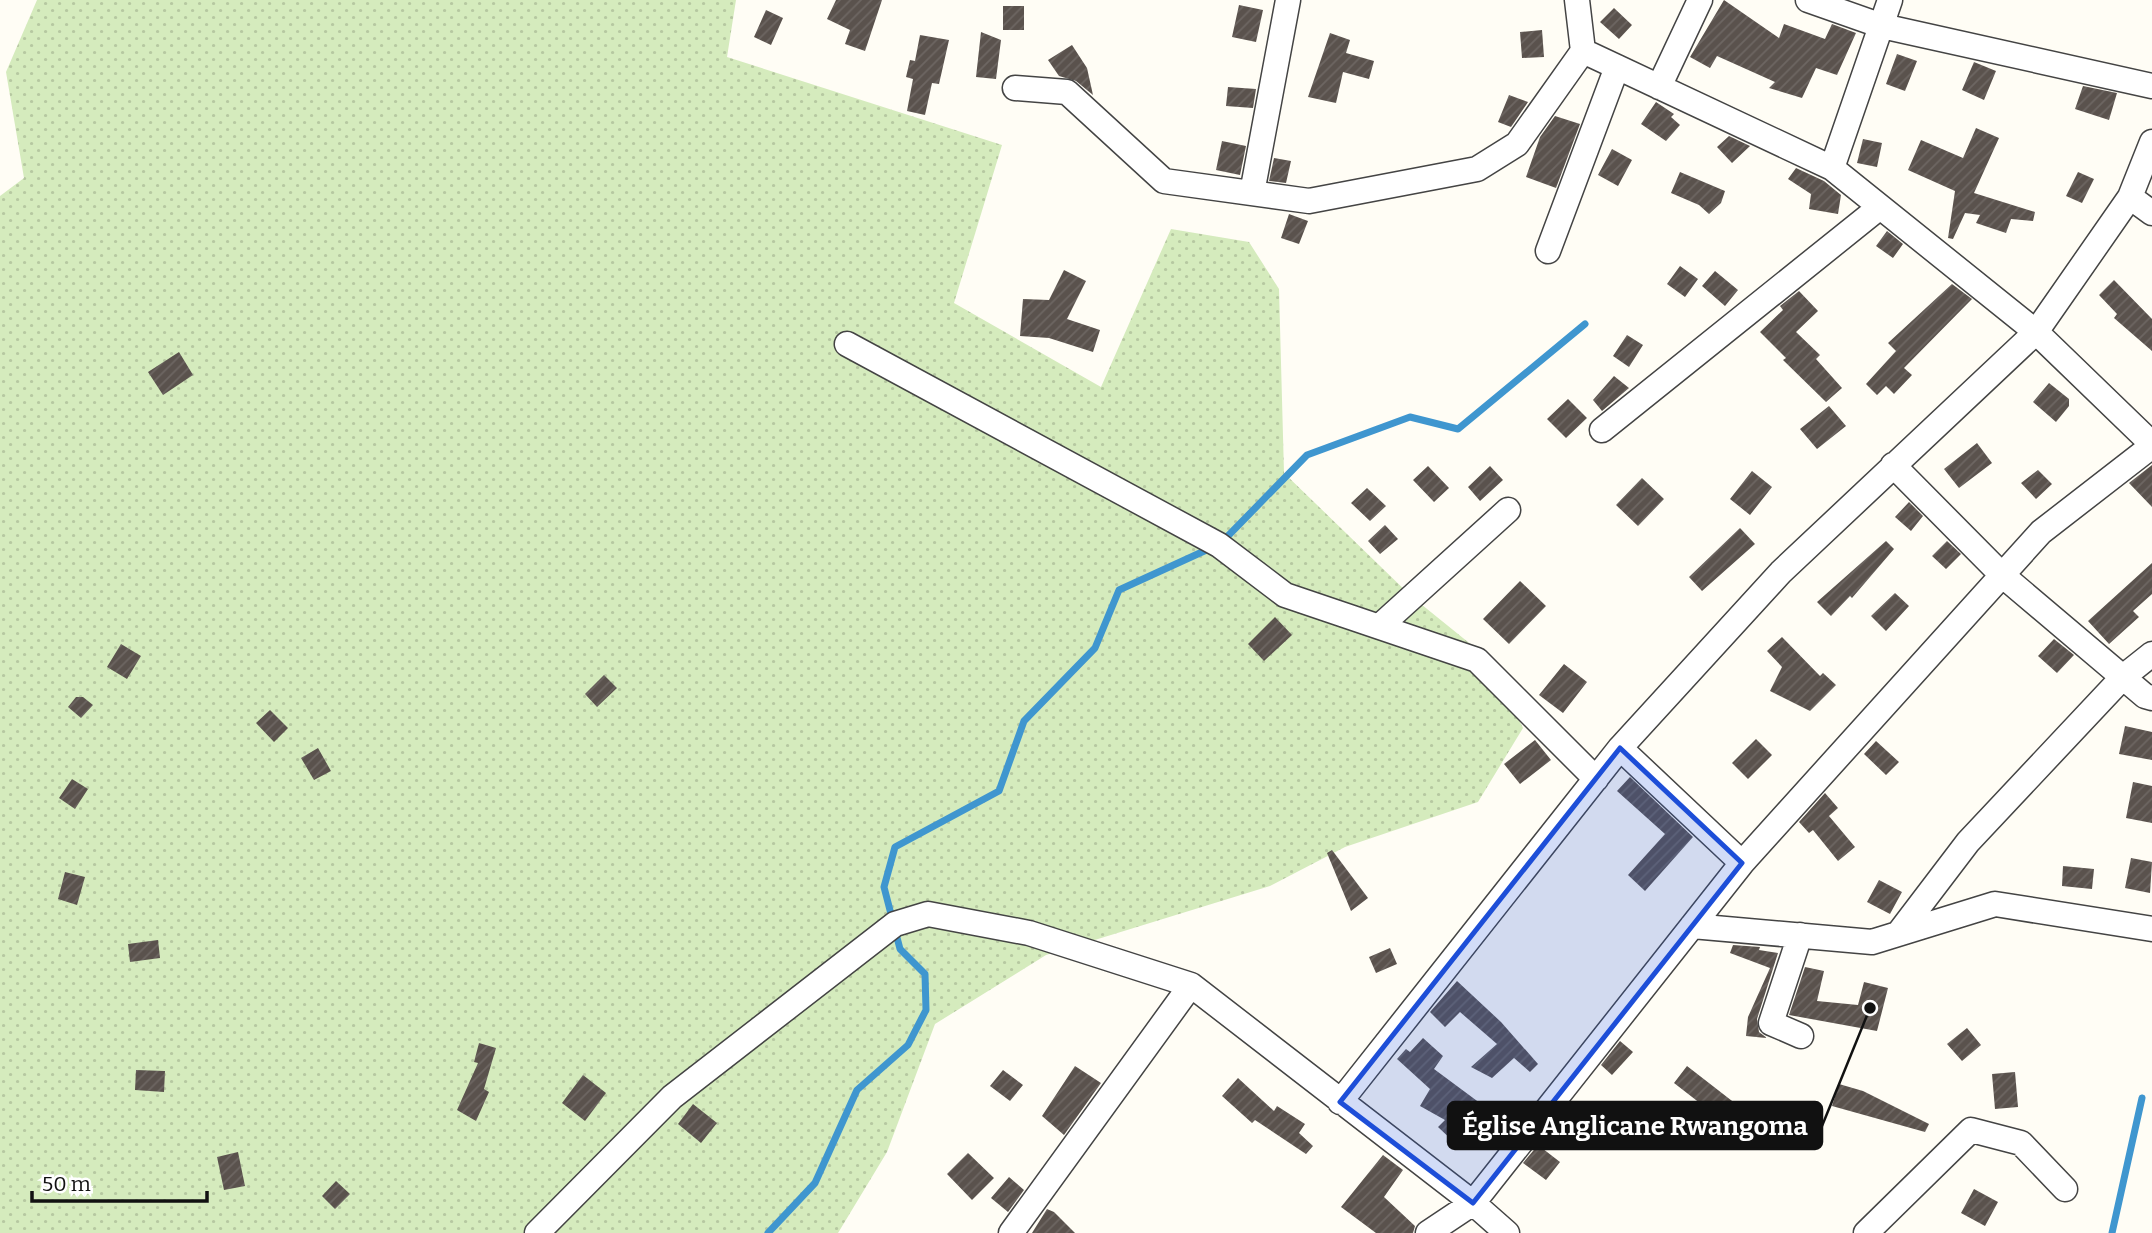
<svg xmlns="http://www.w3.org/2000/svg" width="2152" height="1233" font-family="Bitter,serif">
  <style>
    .green { fill: url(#green-dots) }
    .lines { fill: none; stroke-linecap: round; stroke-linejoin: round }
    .stream { stroke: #3f96cf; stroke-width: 7 }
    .building { fill: url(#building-hatch) }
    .minor-casing { stroke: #444; stroke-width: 27 }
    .minor { stroke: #fff; stroke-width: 24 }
    .marked { fill: #1d4ed8; fill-opacity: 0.2; stroke: #1d4ed8; stroke-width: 5; stroke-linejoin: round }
    .leader { fill: none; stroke: #111; stroke-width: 2.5 }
    .callout-dot { fill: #111; stroke: #fff; stroke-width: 2.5 }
    .callout { fill: #111; stroke: #111; stroke-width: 2.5 }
    .callout-label { font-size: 26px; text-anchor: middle; font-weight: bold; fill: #fff }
  </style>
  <defs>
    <pattern id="green-dots" width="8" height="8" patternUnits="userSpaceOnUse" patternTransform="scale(1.75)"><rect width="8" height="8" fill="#d5ebbd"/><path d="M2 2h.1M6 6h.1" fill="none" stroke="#b6c8a1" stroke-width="1.8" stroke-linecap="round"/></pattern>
    <pattern id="building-hatch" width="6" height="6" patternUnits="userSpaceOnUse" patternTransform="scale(1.75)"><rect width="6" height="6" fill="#5a524d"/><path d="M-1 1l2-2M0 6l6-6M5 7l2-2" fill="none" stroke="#6d6662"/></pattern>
  </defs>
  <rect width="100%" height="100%" fill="#fffdf5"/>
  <!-- green -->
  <path class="green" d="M37 0H736L727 57 1002 145 954 303 1101 387 1171 229 1249 242 1279 289 1284 473 1411 596 1489 659 1523 728 1478 802 1345 847 1270 886 1046 955 935 1024 887 1152 838 1233H0V196L24 178 6 72Z"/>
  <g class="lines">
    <!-- stream -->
    <path class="stream" d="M1223 541 1307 455 1410 417 1458 429 1585 324
      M768 1233 815 1183 857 1090 908 1045 926 1010 925 974 900 949 884 887 895 847 999 791 1024 721 1095 648 1119 590 1213 547
      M2112 1233 2142 1098"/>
  </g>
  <!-- building -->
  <path class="building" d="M836 0H882L865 51 845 44 850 30 827 19Z
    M1724 0 1779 38 1784 24 1825 39 1832 24 1856 33 1837 75 1816 68 1802 98 1769 88 1775 82 1717 56 1710 68 1690 57Z
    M1239 5 1263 10 1256 42 1232 37Z
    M1003 6H1024V30H1003Z
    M1614 8 1632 25 1619 39 1600 22Z
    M766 10 783 18 771 45 754 37Z
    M1542 30 1544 57 1522 58 1520 32Z
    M981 32 1001 40 996 79 976 77Z
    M1330 33 1350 40 1346 53 1374 61 1369 79 1343 72 1336 103 1308 97Z
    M920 35 949 40 939 84 932 83 925 115 907 111 913 79 906 77 910 60 915 61Z
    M1072 45 1087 68 1093 95 1076 81 1059 76 1048 60Z
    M1897 54 1917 61 1905 91 1886 84Z
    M1974 62 1996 71 1984 100 1962 90Z
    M2083 86 2117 93 2109 120 2075 109Z
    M1228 87 1256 89 1253 108 1226 106Z
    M1509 95 1528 102 1511 127 1498 122Z
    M1656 102 1674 114 1671 117 1680 125 1666 141 1641 124Z
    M1555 116 1580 124 1556 188 1526 177 1540 137Z
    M1976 128 1999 138 1974 193 2035 212 2033 221 2011 219 2006 233 1976 223 1980 215 1965 213 1953 239 1948 238 1955 191 1908 170 1921 140 1963 158Z
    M1729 136 1750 146 1732 163 1717 147Z
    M1863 139 1882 143 1877 167 1857 163Z
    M1222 141 1246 146 1240 175 1216 170Z
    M1612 149 1632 160 1618 186 1598 175Z
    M1274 158 1291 161 1286 183 1269 181Z
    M1796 168 1824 181 1841 195 1838 214 1809 209 1811 194 1788 179Z
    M1680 172 1725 191 1721 203 1709 214 1699 205 1671 193Z
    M2078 172 2094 179 2082 203 2066 196Z
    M1289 214 1308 221 1299 244 1281 238Z
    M1887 231 1903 244 1893 258 1876 246Z
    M1680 266 1698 279 1685 297 1667 284Z
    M1064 270 1086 281 1067 319 1100 330 1093 352 1049 338 1020 336 1023 299 1049 300Z
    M1715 271 1738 290 1725 306 1702 286Z
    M2114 280 2152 319V351L2114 318 2117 314 2099 295Z
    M1952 284 1972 299 1904 368 1912 375 1894 394 1886 386 1877 395 1866 384 1896 351 1888 343Z
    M1799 291 1818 311 1796 332 1820 355 1816 359 1842 388 1826 402 1783 360 1786 358 1760 332 1783 310 1780 306Z
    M1627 335 1643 345 1629 367 1613 356Z
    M179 352 193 375 163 395 148 372Z
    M1614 376 1629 388 1602 411 1593 400Z
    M2049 383 2069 399V406L2056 422 2033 402Z
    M1568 399 1587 418 1566 438 1547 419Z
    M1829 406 1846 426 1817 449 1800 429Z
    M1977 443 1992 463 1959 488 1944 469Z
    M2152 465V507L2129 483Z
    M1428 466 1449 488 1434 502 1413 480Z
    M1490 466 1503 480 1480 501 1468 487Z
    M2038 470 2052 484 2036 499 2021 483Z
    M1752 471 1772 487 1750 515 1730 499Z
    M1642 478 1664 499 1638 526 1616 505Z
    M1367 488 1386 506 1370 521 1351 503Z
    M1909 502 1923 516 1911 531 1895 517Z
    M1385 525 1398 539 1380 554 1368 541Z
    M1740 528 1755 544 1702 591 1689 577Z
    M1886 541 1894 549 1852 598 1850 596 1831 616 1817 602Z
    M1947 541 1961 554 1946 569 1932 556Z
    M2152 563V594L2133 611 2139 617 2109 644 2088 621Z
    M1520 581 1546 606 1509 644 1483 619Z
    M1895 593 1909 606 1886 631 1871 616Z
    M1275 617 1292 635 1264 661 1248 644Z
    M1782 637 1820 676 1823 673 1836 685 1810 711 1770 691 1782 667 1767 651Z
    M2054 639 2074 655 2057 673 2038 656Z
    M121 644 141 656 127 679 107 667Z
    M1564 664 1587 682 1563 713 1539 695Z
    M604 675 617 688 597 707 585 694Z
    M76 697H83L93 705 81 718 68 707Z
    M270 710 288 728 274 742 256 723Z
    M2125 726 2152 732V760L2119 754Z
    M1756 739 1772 755 1748 779 1732 763Z
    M1535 740 1551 760 1520 784 1504 764Z
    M1876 741 1899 762 1886 775 1864 754Z
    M318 748 331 771 314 780 301 758Z
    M1630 777 1693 837 1645 891 1628 875 1665 834 1617 791Z
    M72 779 88 789 75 809 59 798Z
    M2133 782 2152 786V823L2126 818Z
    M1825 793 1838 808 1829 816 1855 847 1838 861 1813 830 1809 833 1799 822Z
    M1332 850 1368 898 1351 911 1327 853Z
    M2131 858 2152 862 2150 893 2125 888Z
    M2063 866 2094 869 2092 889 2062 886Z
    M65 872 85 877 77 905 58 899Z
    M1879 880 1902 892 1890 914 1867 902Z
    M158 940 160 958 130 962 128 944Z
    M1733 945 1760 947 1759 950 1778 953 1757 1019 1759 1032 1767 1038 1746 1036 1748 1017 1770 968 1730 953Z
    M1390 948 1397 964 1376 973 1369 957Z
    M1805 967 1824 971 1817 1001 1858 1005 1864 982 1888 988 1877 1031 1789 1015Z
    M1457 981 1501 1022 1538 1064 1530 1072 1514 1058 1492 1078 1471 1067 1497 1044 1460 1012 1445 1027 1430 1012Z
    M1967 1028 1981 1045 1962 1061 1947 1044Z
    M1423 1038 1443 1056 1434 1069 1492 1112 1456 1144 1438 1127 1445 1120 1420 1106 1430 1089 1397 1059 1406 1049 1410 1052Z
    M1620 1041 1633 1052 1612 1075 1601 1065Z
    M479 1043 496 1048 484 1089 489 1092 476 1121 457 1110 478 1063 474 1062Z
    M1075 1066 1101 1083 1064 1135 1042 1116Z
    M1687 1066 1745 1111 1741 1126 1723 1121 1674 1083Z
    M136 1070 165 1071 164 1092 135 1090Z
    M1003 1070 1023 1085 1010 1101 990 1086Z
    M2015 1072 2018 1107 1995 1109 1992 1074Z
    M583 1075 606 1093 585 1121 562 1103Z
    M1238 1078 1274 1111 1277 1106 1305 1124 1299 1133 1313 1146 1306 1154 1255 1120 1252 1123 1222 1096Z
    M1839 1084 1863 1091 1929 1124 1925 1132 1832 1106Z
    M1576 1101 1593 1110 1582 1130 1565 1120Z
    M693 1104 717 1123 701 1143 678 1124Z
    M1538 1145 1560 1162 1546 1180 1523 1163Z
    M238 1152 245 1186 224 1190 217 1157Z
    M968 1153 994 1178 972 1200 947 1174Z
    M1383 1155 1403 1170 1384 1197 1415 1226 1413 1233H1376L1341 1207Z
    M1009 1177 1024 1190 1008 1212 991 1198Z
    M336 1181 350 1194 335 1209 322 1196Z
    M1974 1189 1998 1202 1985 1226 1961 1213Z
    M1047 1209 1054 1212 1075 1233H1032Z"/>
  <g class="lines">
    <!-- minor casing -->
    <g class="minor-casing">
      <path id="minor" d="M1577 0 1583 51 1832 168 2036 332 2152 444
        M1808 0 1882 26 2152 86
        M1659 87 1700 0
        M1015 88 1067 92 1164 181 1309 201 1477 169 1517 144 1583 51
        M1832 168 1890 0
        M1252 193 1288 0
        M2130 197 2152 213
        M1548 251 1617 67
        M847 344 1219 545 1285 595 1477 660 1596 779
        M1602 430 1880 207
        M1893 465 2002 575 2145 696 2152 698
        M1380 626 1508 510
        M1620 748 1742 863
        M1692 926 1872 942 1995 904 2152 929
        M1898 934 1968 842 2123 677 2152 654
        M1800 935 1771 1023 1801 1036
        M1340 1102 1620 748 1781 572 2036 332 2130 197 2152 142
        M537 1233 672 1097 895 924 928 914 1029 933 1191 985 1473 1203 1507 1233
        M1011 1233 1191 985
        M1428 1233 1473 1203 1742 863 2041 532 2152 446
        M1866 1233 1971 1130 2021 1143 2065 1189"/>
    </g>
    <!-- minor -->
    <use href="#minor" class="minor"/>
  </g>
  <!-- marked area -->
  <path class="marked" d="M1620 748 1742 863 1473 1203 1340 1102Z"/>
  <!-- callouts -->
  <path class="leader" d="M1870 1008L1822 1126"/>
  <circle class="callout-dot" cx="1870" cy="1008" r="7"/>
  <rect class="callout" x="1448" y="1102" width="374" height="47" rx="7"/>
  <g class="callout-label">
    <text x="1635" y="1135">Église Anglicane Rwangoma</text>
  </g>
  <!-- scale -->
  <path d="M32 1191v10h175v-10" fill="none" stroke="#111111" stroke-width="3.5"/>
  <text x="42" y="1191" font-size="21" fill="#111111" stroke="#ffffff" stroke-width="5" paint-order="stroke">50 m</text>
</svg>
